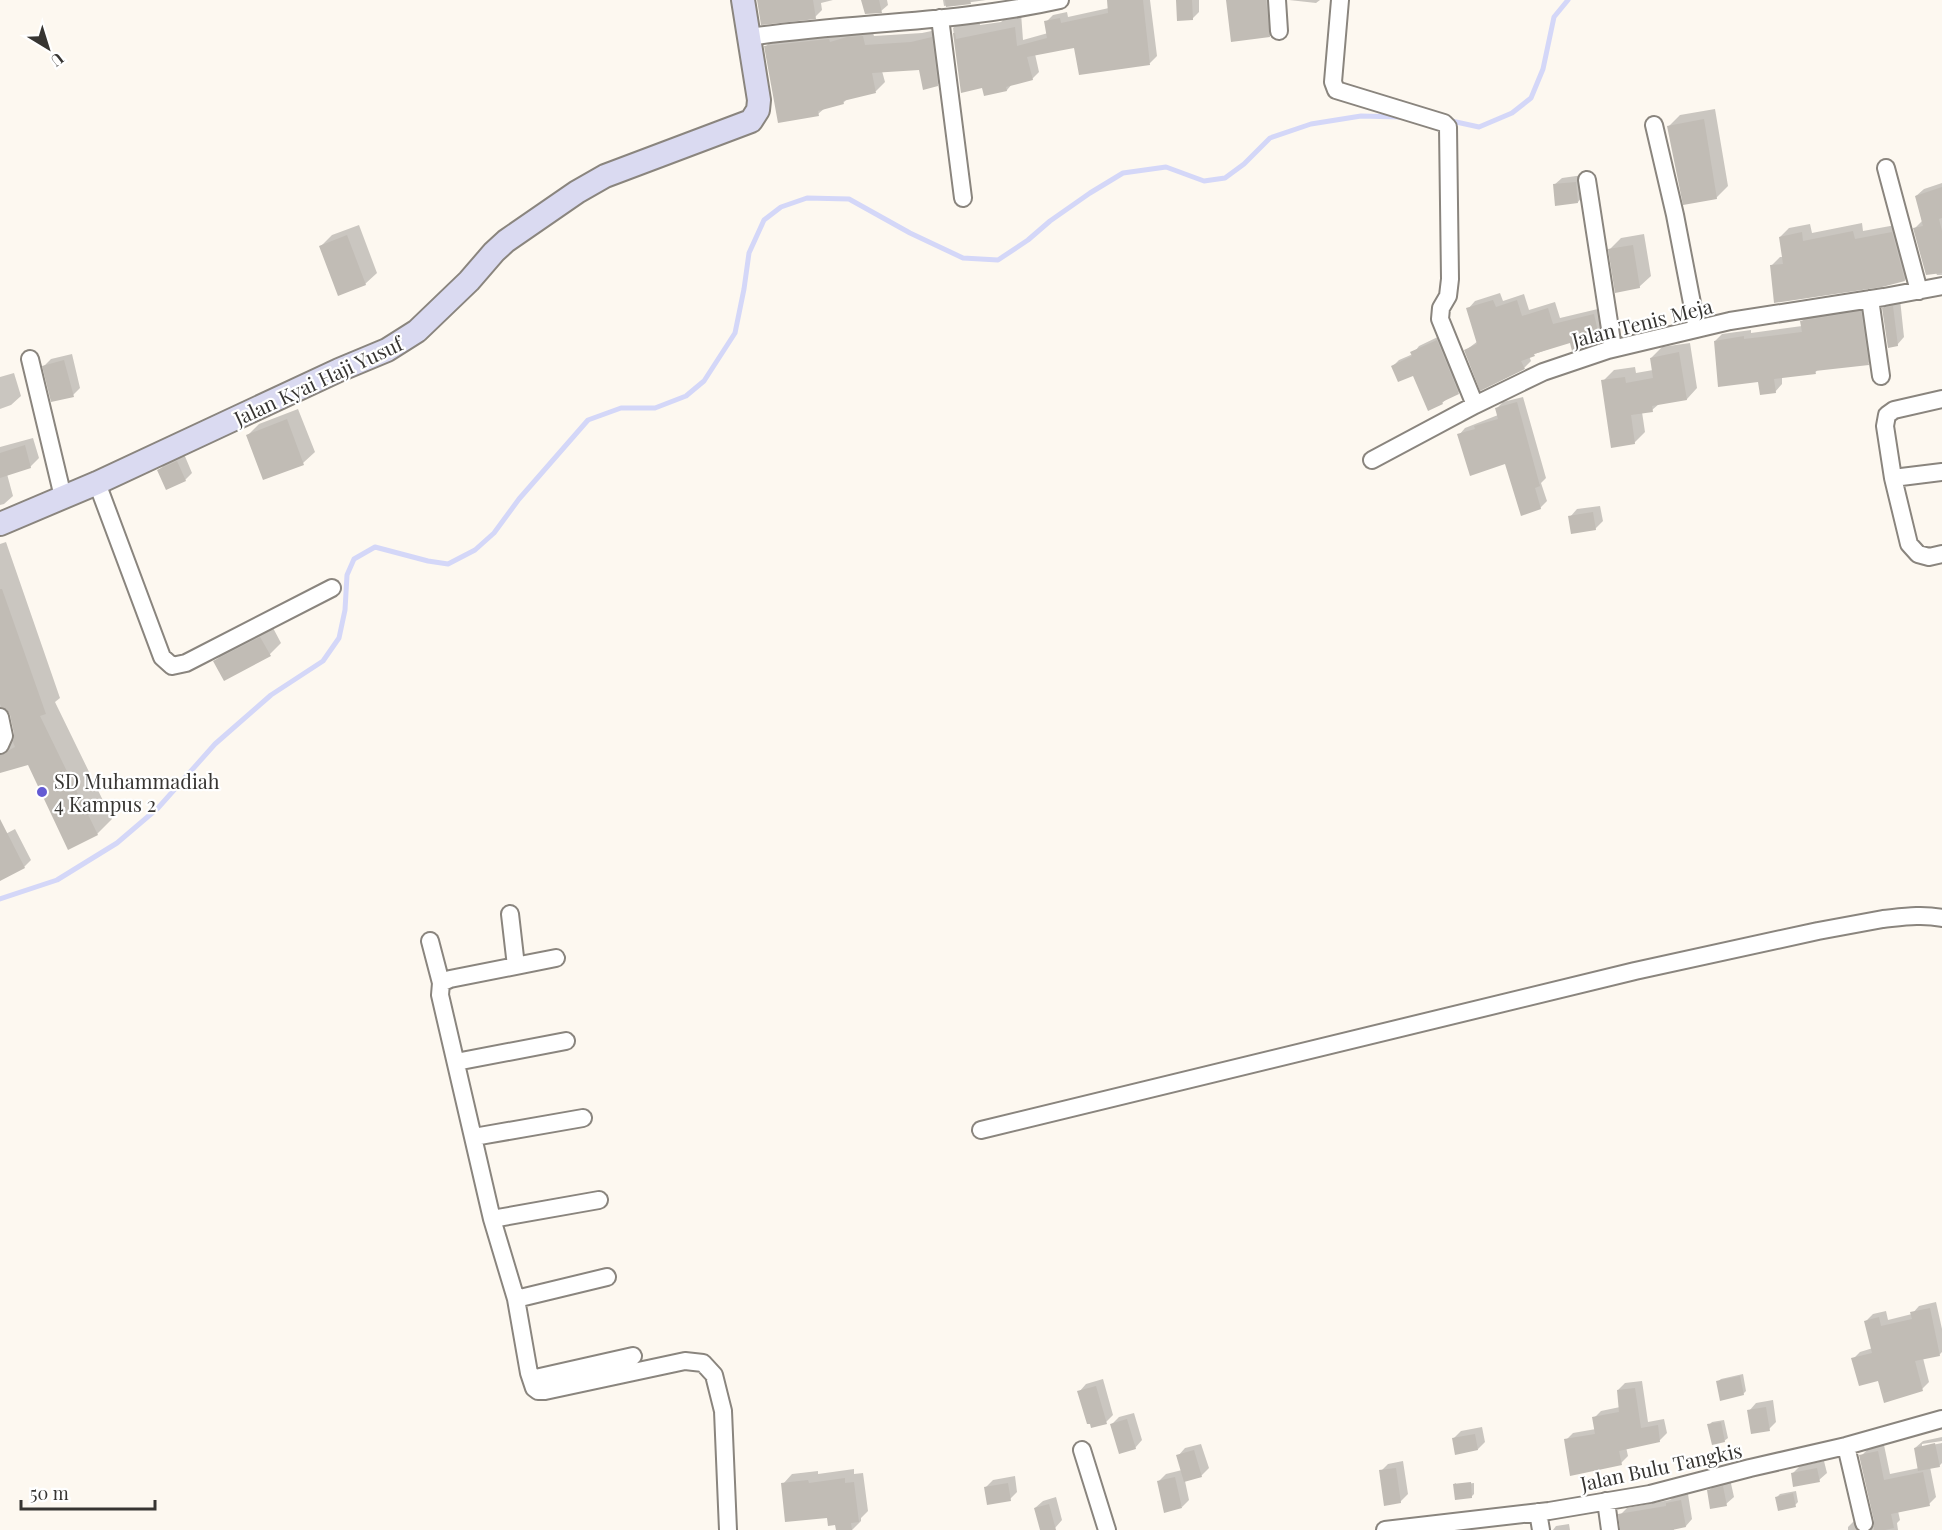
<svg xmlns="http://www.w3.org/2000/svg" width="1942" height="1530" font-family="'Playfair Display',serif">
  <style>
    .shadow { fill: #0003; fill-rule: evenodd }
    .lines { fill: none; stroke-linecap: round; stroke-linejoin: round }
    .stream { stroke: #d4d7f8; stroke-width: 5 }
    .building { fill: #c1bcb5 }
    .street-casing { stroke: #8a857e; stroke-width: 20 }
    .secondary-casing { stroke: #8a857e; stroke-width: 26 }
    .street { stroke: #fff; stroke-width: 16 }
    .secondary { stroke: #dadaf1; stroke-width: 22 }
    .poi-dot { fill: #635ad3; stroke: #fff; stroke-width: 2 }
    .labels { text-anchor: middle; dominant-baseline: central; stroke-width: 4.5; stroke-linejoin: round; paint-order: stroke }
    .street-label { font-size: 20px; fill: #373532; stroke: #fff }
    .poi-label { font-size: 20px; fill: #373532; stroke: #fff; text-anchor: start }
  </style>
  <rect width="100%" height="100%" fill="#fdf8f0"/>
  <!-- shadow -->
  <path class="shadow" d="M758 0H833L821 3 822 10 815 17Z
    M863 0H887L888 5 881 11Z
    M943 0H986L944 6Z
    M1108 0H1150L1157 56 1150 63 1075 46 1035 54 1039 72 1032 79 1013 83 1007 90 985 94 983 86 962 92 953 28 960 21 979 19 980 25 1001 22 1008 15 1021 13 1023 40 1048 33 1046 22 1053 15 1067 12 1068 17 1109 8Z
    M1178 0H1199V12L1192 19Z
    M1228 0H1278L1281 24 1270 36Z
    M1289 0H1320L1316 3Z
    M871 27 874 36 922 33 941 29 947 76 937 85 920 68 882 71 885 82 876 91 848 98 843 103 825 108 818 114 766 46 775 37Z
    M1715 109 1728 186 1716 198 1669 126 1680 115Z
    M1583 175 1585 194 1578 202 1554 185 1562 178Z
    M1942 183V275H1937L1915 228 1922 221 1916 196 1924 189Z
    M1862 223 1863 231 1901 224 1913 271 1905 280 1776 302 1771 266 1780 257H1784L1780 237 1789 228 1810 224 1812 233Z
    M359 225 377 273 365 284 321 246 332 235Z
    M1644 234 1651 276 1639 287 1610 249 1621 238Z
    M1500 293 1503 301 1524 294 1529 310 1555 302 1560 318 1602 308 1607 333 1600 340 1571 341 1529 356 1531 361 1524 368 1466 350 1478 341 1468 309 1475 301Z
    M1900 299 1904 337 1897 345 1883 308 1891 301Z
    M1868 305 1875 356 1868 363 1818 369 1815 373 1782 377V384L1775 392 1760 381 1715 341 1722 334 1751 330V333L1802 326V321L1809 314Z
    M1444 334 1465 386 1458 393 1448 398 1442 403 1413 374 1393 366 1399 360 1413 354 1419 346Z
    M1690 343 1697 388 1687 399 1659 404 1652 410 1642 412 1645 432 1634 443 1603 381 1614 370 1635 367 1636 373 1653 370 1651 358 1662 347Z
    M72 354 80 388 73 395 44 366 51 359Z
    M14 373 21 396 11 405 0 409V377Z
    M1523 397 1546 478 1541 483 1547 501 1540 508 1506 462 1459 435 1465 428 1498 415 1496 409 1503 402Z
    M298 409 315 452 303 463 248 435 259 424Z
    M33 438 39 458 30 467 7 474 13 496 4 504 0 505V447Z
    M184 454 192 473 185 480 159 470 166 463Z
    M1600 506 1603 521 1595 529 1570 517 1577 509Z
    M6 542 60 698 55 702 112 819 97 834 29 763 0 771V544ZM5 707 12 714 16 735 14 740 7 737V719Z
    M272 626 281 643 270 654 215 661 226 650Z
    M15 829 31 860 24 867 0 879V837Z
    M1936 1302 1942 1329V1352L1939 1355 1923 1358 1929 1382 1922 1389 1879 1379 1853 1359 1860 1352 1873 1348 1866 1321 1873 1314 1886 1311 1888 1320 1912 1314 1919 1306Z
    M1743 1374 1746 1391 1743 1394 1717 1382 1721 1379Z
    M1103 1379 1113 1415 1106 1422 1079 1392 1086 1384Z
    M1642 1381 1648 1422 1664 1419 1667 1433 1660 1440 1626 1447 1628 1456 1621 1463 1566 1440 1573 1433 1596 1429 1594 1418 1601 1411 1620 1407 1618 1390 1625 1383Z
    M1773 1400 1776 1422 1769 1429 1749 1411 1756 1403Z
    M1134 1413 1142 1440 1135 1448 1112 1424 1119 1417Z
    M1724 1420 1728 1438 1724 1441 1709 1425 1712 1422Z
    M1482 1427 1485 1442 1478 1449 1453 1439 1461 1431Z
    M1942 1437V1441L1922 1444V1447L1942 1443V1463L1939 1466 1930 1467 1936 1497 1929 1504 1898 1511 1900 1520 1897 1523 1898 1530H1848V1527L1855 1520 1861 1518 1864 1524 1876 1526 1861 1456 1868 1449 1884 1445 1890 1474 1919 1468 1915 1448 1923 1441Z
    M1201 1444 1209 1468 1201 1476 1185 1481 1189 1500 1182 1507 1158 1482 1166 1474 1182 1470 1178 1456 1185 1448Z
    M1403 1461 1408 1494 1400 1502 1381 1471 1388 1464Z
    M1824 1461 1827 1473 1819 1480 1792 1474 1800 1466Z
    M854 1469V1474L863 1473 868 1511 861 1518V1521L852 1530H837V1523L828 1516 783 1484 792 1474 818 1471V1474Z
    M1015 1476 1017 1492 1010 1499 986 1487 993 1480Z
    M1730 1479 1734 1497 1726 1504 1709 1491 1716 1483Z
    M1456 1483V1485L1474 1483V1494L1471 1497 1454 1484Z
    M1796 1491 1798 1502 1795 1505 1776 1498 1780 1494Z
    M1688 1494 1692 1519 1686 1526 1674 1528V1530H1651L1620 1515 1627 1508 1670 1500 1674 1497Z
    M1056 1497 1062 1520 1055 1528 1041 1530 1035 1508 1043 1501Z
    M1569 1524 1570 1530H1553L1556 1526Z"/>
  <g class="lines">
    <!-- stream -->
    <path class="stream" d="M1447 120 1479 127 1512 113 1531 98 1543 69 1554 17 1568 0
      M0 899 57 880 117 843 158 808 215 744 271 695 323 661 339 638 345 610 347 575 354 559 375 547 428 561 448 564 475 550 494 533 519 499 588 420 621 408H655L686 396 704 381 735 333 744 289 749 253 764 220 781 207 807 198 849 199 910 233 963 258 998 260 1028 240 1050 221 1090 193 1123 173 1166 167 1204 181 1225 178 1244 164 1270 138 1311 124 1361 116 1399 117"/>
  </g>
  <!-- building -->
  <path class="building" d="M757 0H813L816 19 761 25Z
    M861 0H879L882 13 865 14Z
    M945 0H970L971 4 946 7Z
    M1107 0H1143L1150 65 1079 75 1074 48 1027 57 1033 80 1006 87 1007 91 984 96 982 88 961 93 953 33H955L956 39 1015 27 1017 46 1047 38 1044 21 1060 18 1061 23 1108 13Z
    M1176 0H1192L1193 20 1177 21Z
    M1226 0H1266L1270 37 1231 42Z
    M863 36 865 45 911 42 932 37 938 86 923 90 919 70 872 73 876 93 843 101 844 104 818 111 819 116 778 123 764 46 829 39 830 42 847 37Z
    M1704 119 1717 199 1683 205 1667 126Z
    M1576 182 1578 203 1555 206 1553 184Z
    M1942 187V218L1939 219 1942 231V273L1926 275 1913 228 1923 226 1915 196Z
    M1853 231 1855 239 1892 232 1905 281 1882 287 1774 303 1770 265 1783 264 1779 237 1802 232 1803 241Z
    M347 235 366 285 338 296 319 246Z
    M1633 245 1640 288 1615 293 1608 249Z
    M1493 300 1496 307 1517 300 1522 316 1548 308 1553 324 1594 314 1600 341 1572 351 1570 343 1534 354 1535 356 1521 361 1525 369 1480 391 1464 350 1477 344 1466 308Z
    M1893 306 1898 346 1888 348 1882 308Z
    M1861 311 1869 365 1815 371 1816 374 1774 379 1776 393 1760 395 1758 382 1718 387 1714 341 1744 336V339L1802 332 1800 321Z
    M1437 340 1459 394 1442 402 1443 404 1428 411 1413 376 1398 382 1391 366 1412 356 1410 352Z
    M1679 352 1687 400 1652 406 1653 412 1631 415 1635 444 1611 448 1601 380 1625 377 1626 383 1653 378 1650 358Z
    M64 360 74 397 51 402 42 366Z
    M1517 402 1540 486 1535 488 1541 509 1521 516 1505 464 1470 476 1457 434 1475 429 1474 426 1498 419 1495 408Z
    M287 419 304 465 263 480 246 435Z
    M25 445 31 468 0 478V453Z
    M177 461 186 481 166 490 157 470Z
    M1593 512 1596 530 1571 534 1568 516Z
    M0 589H2L46 714 40 716 98 835 68 850 28 765 0 773V755L15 747 13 742 14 734 10 715 7 710 1 707 0 704Z
    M260 637 271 656 224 681 213 661Z
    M0 819 25 868 0 881Z
    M1930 1308 1940 1356 1915 1361 1923 1391 1884 1403 1878 1381 1859 1386 1851 1358 1872 1353 1864 1321 1879 1317 1881 1326 1912 1319 1910 1312Z
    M1740 1376 1744 1395 1720 1401 1716 1381Z
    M1096 1386 1107 1424 1091 1428 1090 1424H1087L1077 1391Z
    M1635 1388 1641 1428 1658 1425 1660 1442 1619 1451 1622 1465 1570 1476 1564 1439 1595 1434 1592 1417 1619 1412 1617 1390Z
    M1766 1407 1770 1431 1751 1434 1747 1410Z
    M1127 1419 1136 1449 1119 1454 1110 1424Z
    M1721 1422 1725 1442 1712 1445 1707 1424Z
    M1475 1434 1478 1450 1455 1455 1452 1438Z
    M1935 1443 1940 1467 1918 1471 1914 1448Z
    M1194 1450 1202 1477 1184 1482 1176 1455Z
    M1878 1451 1884 1480 1923 1472 1930 1506 1891 1514 1894 1528 1885 1530H1874V1521L1859 1455Z
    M1396 1468 1401 1503 1384 1506 1379 1470Z
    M1817 1468 1820 1482 1793 1487 1791 1473Z
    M1175 1477 1182 1508 1164 1513 1157 1481Z
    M845 1478V1483L854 1482 859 1522 851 1523 852 1530H836L835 1525 828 1526 827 1518 785 1522 781 1483 808 1480 809 1483Z
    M1471 1482 1472 1498 1455 1500 1453 1484Z
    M1008 1483 1011 1501 987 1505 984 1487Z
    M1723 1486 1727 1506 1710 1509 1707 1490Z
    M1793 1493 1796 1507 1778 1511 1775 1497Z
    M1681 1500 1686 1527 1672 1530H1620L1618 1514 1666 1506V1503Z
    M1049 1504 1056 1530H1040L1034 1508Z"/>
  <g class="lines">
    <!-- street casing -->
    <g class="street-casing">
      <path id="street" d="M1277 0 1279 31
        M1340 0 1333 82 1336 90 1444 123 1448 127 1450 279 1448 296 1441 308 1440 319 1475 405
        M940 18 963 198
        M749 37C853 22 958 23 1060 0
        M1654 125 1675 215 1697 329
        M1886 168 1919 291
        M1587 180 1613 348
        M1870 299 1881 376
        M30 359 63 497
        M1372 460 1475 405 1543 372 1608 350 1730 321 1884 297 1942 286
        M1942 472 1893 478 1909 544 1918 554 1929 557 1942 554
        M1893 478 1885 426 1887 415 1894 410 1942 399
        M97 483 162 657 172 666 186 663 332 588
        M0 717 4 736 0 745
        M510 914 516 966
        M430 941 441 983 440 995 492 1219 516 1299 529 1373 534 1388 538 1391H545L685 1361 703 1363 714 1375 723 1411 728 1530
        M441 983 450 979 556 958
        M456 1062 566 1041
        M981 1130 1635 971 1818 931 1883 919C1903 917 1922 914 1942 918
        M474 1137 583 1118
        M492 1219 599 1200
        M516 1299 607 1277
        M531 1379 633 1356
        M1846 1446 1864 1523
        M1082 1450 1107 1530
        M1606 1501 1610 1530
        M1538 1512 1541 1530
        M1385 1530 1549 1511 1650 1494 1750 1468 1846 1446 1942 1419"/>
    </g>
    <!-- secondary casing -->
    <g class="secondary-casing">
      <path id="secondary" d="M0 524 97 483 339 370 387 350 417 331 469 281 494 252 506 241 577 192 605 176 751 121 758 110 759 100 743 0"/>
    </g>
    <!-- street -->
    <use href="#street" class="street"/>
    <!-- secondary -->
    <use href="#secondary" class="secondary"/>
  </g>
  <!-- markers -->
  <circle class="poi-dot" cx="42" cy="792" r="6"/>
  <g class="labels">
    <!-- street labels -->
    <g class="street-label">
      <text transform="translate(1642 322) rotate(-14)">Jalan Tenis Meja</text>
      <text transform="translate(318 380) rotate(-25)">Jalan Kyai Haji Yusuf</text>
      <text transform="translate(1661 1466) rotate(-12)">Jalan Bulu Tangkis</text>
    </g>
    <!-- poi labels -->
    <g class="poi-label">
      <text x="54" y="780">SD Muhammadiah<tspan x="54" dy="23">4 Kampus 2</tspan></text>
    </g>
  </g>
  <!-- north arrow -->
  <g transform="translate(48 48) rotate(142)" stroke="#ffffff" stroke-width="4.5" paint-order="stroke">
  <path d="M0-4.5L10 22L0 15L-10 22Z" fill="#373532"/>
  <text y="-9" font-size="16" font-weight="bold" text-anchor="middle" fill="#373532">U</text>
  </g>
  <!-- scale -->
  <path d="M21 1500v9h134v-9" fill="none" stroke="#373532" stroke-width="3"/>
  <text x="30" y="1500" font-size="18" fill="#373532" stroke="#ffffff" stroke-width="4.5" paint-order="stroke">50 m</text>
</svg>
